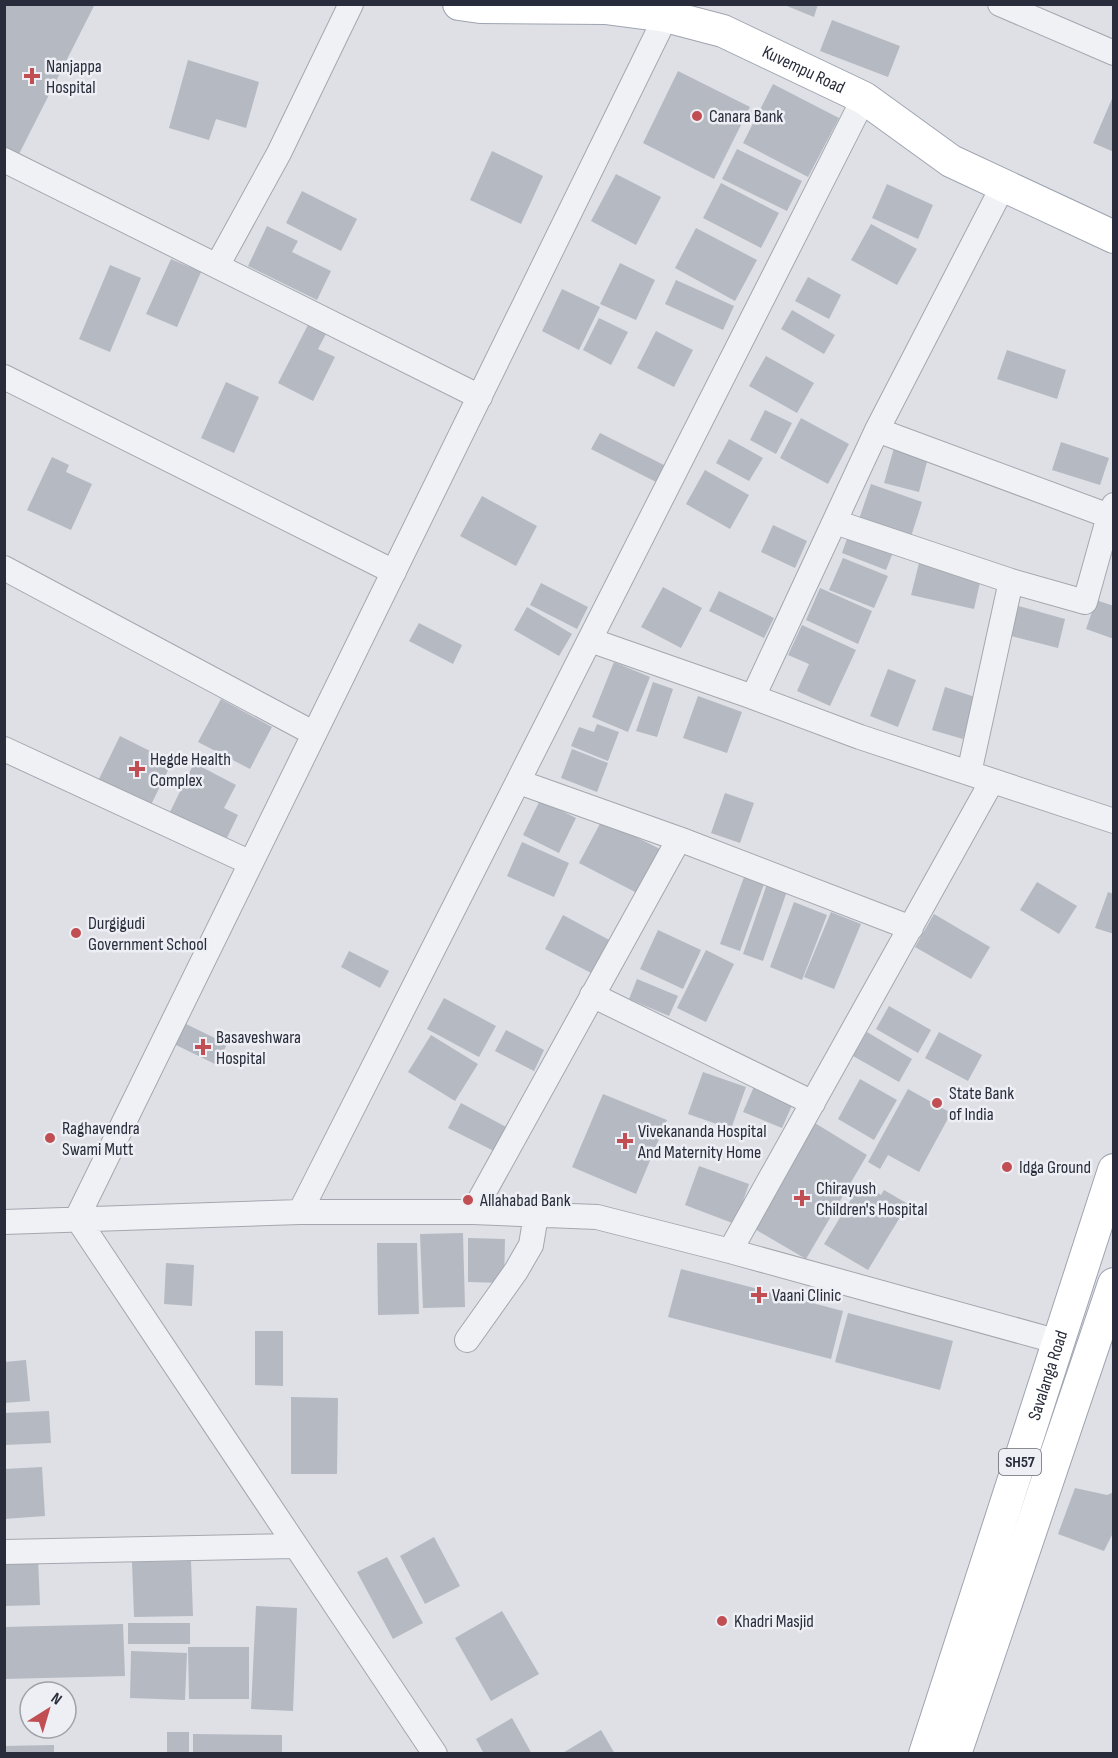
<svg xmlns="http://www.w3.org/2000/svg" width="1118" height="1758" font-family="'Sofia Sans Condensed',sans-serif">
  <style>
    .building { fill: #b5b9c2 }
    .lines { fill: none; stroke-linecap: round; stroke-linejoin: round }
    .minor-casing { stroke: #a4a7af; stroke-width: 26 }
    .major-casing { stroke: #9ea4b0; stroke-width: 34 }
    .minor { stroke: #f0f1f5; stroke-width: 24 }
    .major { stroke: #fff; stroke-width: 32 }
    .poi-dot { fill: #c04e53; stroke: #edeff4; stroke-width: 2 }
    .labels { text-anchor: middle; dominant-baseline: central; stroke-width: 5; stroke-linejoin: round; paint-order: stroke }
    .shield { fill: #edeff4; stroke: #646772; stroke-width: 1.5 }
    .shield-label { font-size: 16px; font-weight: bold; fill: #292d3b }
    .poi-label { font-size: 18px; fill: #292d3b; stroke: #edeff4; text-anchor: start }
    .street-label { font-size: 18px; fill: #292d3b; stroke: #edeff4 }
  </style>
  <rect width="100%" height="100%" fill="#dee0e6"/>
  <!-- building -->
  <path class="building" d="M4 4H95L19 154 4 147Z
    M782 4H818L814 17Z
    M832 20 900 46 888 77 820 51Z
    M188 60 259 82 246 128 216 119 209 140 169 128Z
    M678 71 750 107 714 179 643 143Z
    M773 84 839 118 808 177 743 143Z
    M1114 94V152L1093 143Z
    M737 149 802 181 787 211 722 179Z
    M492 151 543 176 521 224 470 200Z
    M616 174 661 197 636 245 591 221Z
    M721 183 779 213 761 248 703 218Z
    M887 184 933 205 918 239 872 218Z
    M302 191 357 219 341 251 286 223Z
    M871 224 917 249 897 285 851 260Z
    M267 226 298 241 292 252 331 271 317 300 248 266Z
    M696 228 757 260 735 301 675 268Z
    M171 259 201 272 177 327 146 314Z
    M620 263 655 280 636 320 600 304Z
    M110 265 141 278 110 352 79 339Z
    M808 277 841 295 829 319 795 301Z
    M676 280 734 306 723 330 665 304Z
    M562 289 600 307 579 350 542 331Z
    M792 310 835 335 824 354 781 329Z
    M599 318 628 332 611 365 583 350Z
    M309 323 327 332 318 349 335 357 313 401 278 383Z
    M656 331 693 350 674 387 637 368Z
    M1007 350 1066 370 1057 399 997 379Z
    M766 356 814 383 797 413 749 386Z
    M226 382 259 397 234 453 201 438Z
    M765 410 792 423 776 454 750 440Z
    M801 418 849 444 828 484 780 458Z
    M600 433 666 466 658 483 591 449Z
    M729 439 763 458 749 481 716 463Z
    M1061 442 1109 458 1100 485 1052 470Z
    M894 448 928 458 919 492 884 483Z
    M52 457 69 465 66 472 92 484 71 530 27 510Z
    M705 470 749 495 730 529 686 504Z
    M871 484 922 502 909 543 857 525Z
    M482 496 537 526 516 566 460 536Z
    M773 525 807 541 795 568 761 552Z
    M849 533 894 550 886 570 842 553Z
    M843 558 888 576 874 608 829 590Z
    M920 559 982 574 974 609 911 595Z
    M541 583 588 607 577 629 530 605Z
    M663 587 702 608 681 648 641 627Z
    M820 588 872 611 858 644 806 620Z
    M719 591 774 618 764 638 709 611Z
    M1096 600 1114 606V639L1086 629Z
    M1015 605 1065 619 1058 648 1007 635Z
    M527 607 572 634 559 656 514 630Z
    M419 623 462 645 453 664 409 641Z
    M802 625 856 650 830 706 797 691 809 664 788 655Z
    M614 662 650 677 628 732 592 717Z
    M888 669 916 680 898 727 870 716Z
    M653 682 673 689 657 737 636 731Z
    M945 687 975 697 963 739 932 730Z
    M698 696 742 712 727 753 683 738Z
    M221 699 272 727 250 769 198 742Z
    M597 724 619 732 608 761 571 746 579 727 594 732Z
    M120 736 172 762 150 807 98 781Z
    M572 749 608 763 597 792 561 778Z
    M194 763 236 785 224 808 238 815 224 844 168 816Z
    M725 793 754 803 740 843 711 833Z
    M540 800 576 818 559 853 523 835Z
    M602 820 660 849 637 893 579 863Z
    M522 842 569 863 554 897 507 876Z
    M744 877 764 884 740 951 720 944Z
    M768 881 788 888 763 961 743 954Z
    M1037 882 1077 906 1059 934 1020 910Z
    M1108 892 1114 894V934L1095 928Z
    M794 902 827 915 802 980 770 967Z
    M831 912 861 924 834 989 804 977Z
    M934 914 990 947 971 979 915 947Z
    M563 915 613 942 595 975 545 949Z
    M658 930 701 950 683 989 640 969Z
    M706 950 734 964 706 1022 677 1008Z
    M349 951 389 971 380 988 341 967Z
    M637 979 678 996 669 1016 629 999Z
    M444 998 496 1026 479 1057 427 1029Z
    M889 1006 931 1030 918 1053 876 1029Z
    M184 1023 227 1044 217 1065 174 1044Z
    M506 1030 544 1050 534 1071 495 1051Z
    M867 1032 912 1059 899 1082 853 1056Z
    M939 1032 982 1055 968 1081 925 1058Z
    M431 1035 478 1064 455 1101 408 1072Z
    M703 1072 746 1087 731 1129 688 1114Z
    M860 1079 897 1100 874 1140 838 1119Z
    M755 1084 794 1101 782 1128 743 1112Z
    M908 1089 951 1113 919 1172 888 1155 880 1169 868 1162Z
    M603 1094 667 1120 636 1194 572 1167Z
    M461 1103 510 1129 498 1153 448 1128Z
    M815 1123 867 1155 806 1259 753 1228Z
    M699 1166 749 1184 735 1224 685 1205Z
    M861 1183 881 1195 884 1190 908 1204 868 1270 824 1244Z
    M463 1233 465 1307 423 1308 420 1234Z
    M468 1238 505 1239 504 1283 468 1282Z
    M377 1243H417L419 1314 378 1315Z
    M166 1263 194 1265 192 1306 164 1304Z
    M681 1269 843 1311 831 1359 668 1317Z
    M848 1313 953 1341 940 1390 835 1362Z
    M255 1331H283V1386L255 1385Z
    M26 1360 30 1401 4 1403V1362Z
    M291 1397 338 1398 337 1474H291Z
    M49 1411 51 1443 4 1445V1413Z
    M42 1467 45 1516 4 1519V1469Z
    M1075 1488 1107 1495 1114 1492V1531L1104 1551 1058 1534Z
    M434 1537 460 1586 425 1604 400 1556Z
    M387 1557 423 1623 393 1639 357 1572Z
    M38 1558 40 1605 4 1606V1559Z
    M191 1561 193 1616 134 1617 132 1562Z
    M256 1606 297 1608 293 1711 251 1709Z
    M502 1611 539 1674 491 1701 455 1638Z
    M128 1623H190V1644H128Z
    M123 1624 125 1676 4 1679V1627Z
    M188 1647H249V1699H189Z
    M131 1651 187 1653 185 1700 130 1698Z
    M512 1718 532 1754H484L476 1739Z
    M601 1730 615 1754H561Z
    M167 1732H189V1754H167Z
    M193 1734 282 1735V1754H193Z
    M54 1745V1754H4V1746Z"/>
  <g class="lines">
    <!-- minor casing -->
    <g class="minor-casing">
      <path id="minor" d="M1000 4 1114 53
        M4 160 480 397
        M1003 186 877 430 753 697 860 737 1114 821
        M217 266 279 153 351 4
        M4 377 394 572
        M877 430 1109 516 1114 505
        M835 522 1011 581 1085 602 1109 516
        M4 568 313 733
        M590 640 753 697
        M4 749 251 863
        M969 773 1011 581
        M519 782 679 839
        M592 995 813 1103
        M300 1212 864 98
        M473 1212 679 839 911 928
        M4 1222 300 1212H473L597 1217 730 1251 1059 1342
        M730 1251 992 781
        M467 1340 516 1271 531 1245 536 1215
        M4 1552 296 1546
        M435 1754 77 1218 666 16"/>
    </g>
    <!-- major casing -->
    <g class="major-casing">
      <g id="major">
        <path id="s1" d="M459 4 480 7 605 8 666 16 723 31 864 98 951 161 1114 237"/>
        <path id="s2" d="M925 1754 1114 1170"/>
        <path d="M955 1754 1114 1284"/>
      </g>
    </g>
    <!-- minor -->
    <use href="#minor" class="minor"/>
    <!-- major -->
    <use href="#major" class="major"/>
  </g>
  <!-- markers -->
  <g class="poi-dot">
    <path d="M29 67h6v6h6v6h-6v6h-6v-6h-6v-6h6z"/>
    <circle cx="697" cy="116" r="6"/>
    <path d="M134 760h6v6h6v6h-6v6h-6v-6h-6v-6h6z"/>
    <circle cx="76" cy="933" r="6"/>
    <path d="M200 1038h6v6h6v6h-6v6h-6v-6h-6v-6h6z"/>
    <circle cx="937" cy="1103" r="6"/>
    <circle cx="50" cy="1138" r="6"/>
    <path d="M622 1132h6v6h6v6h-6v6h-6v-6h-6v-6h6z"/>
    <circle cx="1007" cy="1167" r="6"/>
    <path d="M799 1189h6v6h6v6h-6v6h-6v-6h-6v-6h6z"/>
    <circle cx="468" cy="1200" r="6"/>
    <path d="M756 1286h6v6h6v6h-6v6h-6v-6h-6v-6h6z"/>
    <circle cx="722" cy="1621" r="6"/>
  </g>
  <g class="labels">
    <!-- shield labels -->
    <rect class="shield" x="999" y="1449" width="42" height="26" rx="4.5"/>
    <g class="shield-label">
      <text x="1020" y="1462">SH57</text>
    </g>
    <!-- poi labels -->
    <g class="poi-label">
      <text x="46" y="66">Nanjappa<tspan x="46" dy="21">Hospital</tspan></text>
      <text x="709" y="116">Canara Bank</text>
      <text x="150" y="759">Hegde Health<tspan x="150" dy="21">Complex</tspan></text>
      <text x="88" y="923">Durgigudi<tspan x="88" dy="21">Government School</tspan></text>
      <text x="216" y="1037">Basaveshwara<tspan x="216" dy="21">Hospital</tspan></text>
      <text x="949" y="1093">State Bank<tspan x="949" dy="21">of India</tspan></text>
      <text x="62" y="1128">Raghavendra<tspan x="62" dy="21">Swami Mutt</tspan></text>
      <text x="638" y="1131">Vivekananda Hospital<tspan x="638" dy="21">And Maternity Home</tspan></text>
      <text x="1019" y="1167">Idga Ground</text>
      <text x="816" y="1188">Chirayush<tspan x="816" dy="21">Children's Hospital</tspan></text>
      <text x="480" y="1200">Allahabad Bank</text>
      <text x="772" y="1295">Vaani Clinic</text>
      <text x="734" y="1621">Khadri Masjid</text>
    </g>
    <!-- street labels -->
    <g class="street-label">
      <text stroke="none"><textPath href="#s1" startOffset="356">Kuvempu Road</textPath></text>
      <text stroke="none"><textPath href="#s2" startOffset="398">Savalanga Road</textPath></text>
    </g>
  </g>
  <!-- border -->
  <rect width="1118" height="1758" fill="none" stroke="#292d3b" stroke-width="12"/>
  <!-- north arrow -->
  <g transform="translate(48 1710) rotate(37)"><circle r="28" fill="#edeff4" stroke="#9fa1aa" stroke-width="1.5"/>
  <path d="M0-4.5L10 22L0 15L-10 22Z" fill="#c04e53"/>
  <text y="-9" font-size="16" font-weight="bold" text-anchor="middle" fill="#292d3b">N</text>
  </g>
</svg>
